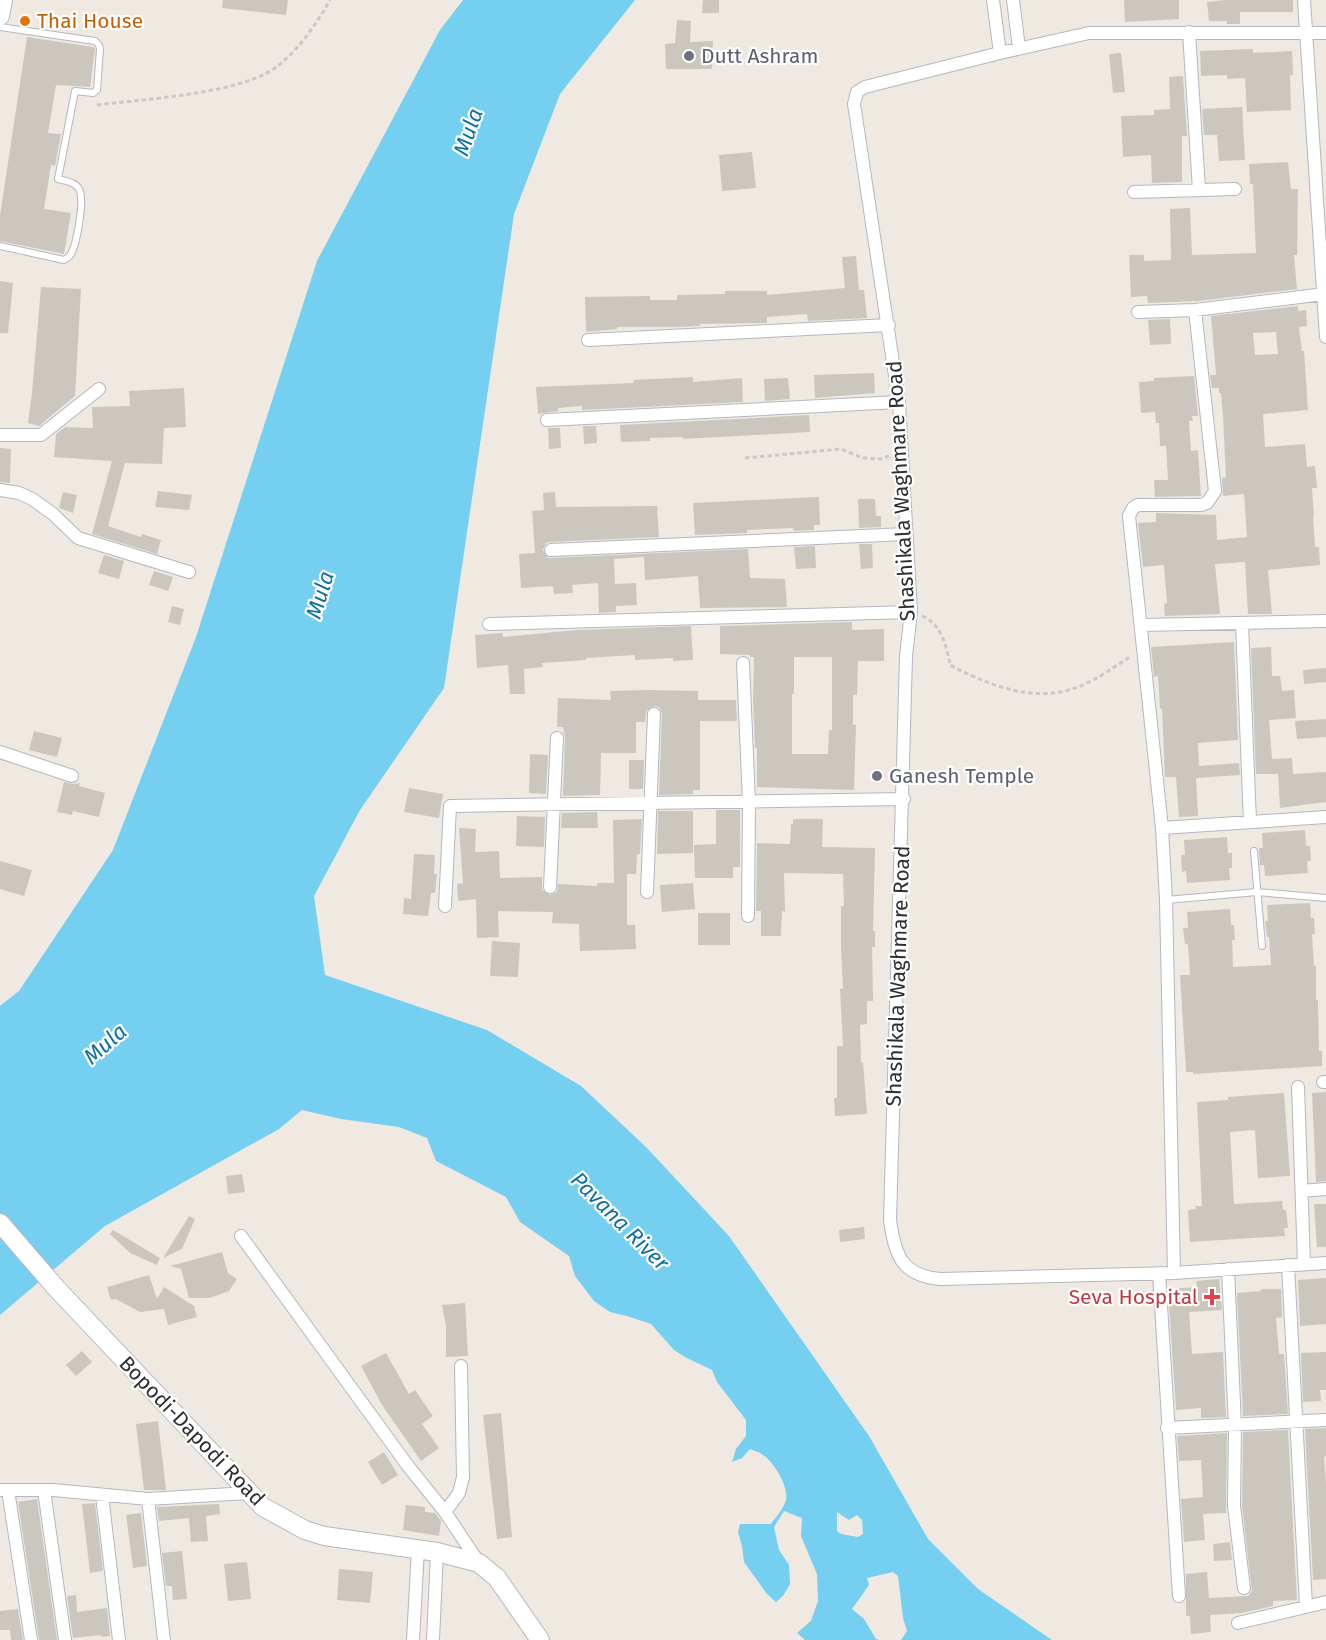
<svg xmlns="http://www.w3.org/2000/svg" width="1326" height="1640" font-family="'Fira Sans',sans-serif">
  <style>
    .water { fill: #75cff0; fill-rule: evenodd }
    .building { fill: #cbc7bf; fill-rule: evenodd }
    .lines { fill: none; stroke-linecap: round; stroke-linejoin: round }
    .lane-casing { stroke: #b4b7c1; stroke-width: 8 }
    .street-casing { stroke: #b4b7c1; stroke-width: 14 }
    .secondary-casing { stroke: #b4b7c1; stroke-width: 20 }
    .path { stroke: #c9c9c9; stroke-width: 3; stroke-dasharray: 4.5 3; stroke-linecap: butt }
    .lane { stroke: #fff; stroke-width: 6 }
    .street { stroke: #fff; stroke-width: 12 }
    .secondary { stroke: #fff; stroke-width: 18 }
    .food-dot { fill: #e8710a; stroke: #fff; stroke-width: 2 }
    .worship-dot { fill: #6b7280; stroke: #fff; stroke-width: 2 }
    .health-dot { fill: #e0444e; stroke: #fff; stroke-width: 2 }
    .labels { text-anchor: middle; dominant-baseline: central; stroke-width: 4.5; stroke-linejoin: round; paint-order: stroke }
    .food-label { font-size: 21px; fill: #c56008; stroke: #fff; text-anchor: start }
    .worship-label { font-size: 21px; fill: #5b616d; stroke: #fff; text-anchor: start }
    .street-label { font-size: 21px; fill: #2e2e2e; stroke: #fff }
    .health-label { font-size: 21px; fill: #be3a42; stroke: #fff; text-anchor: end }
    .water-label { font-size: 22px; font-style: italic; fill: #0d6fa3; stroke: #fff }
  </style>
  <rect width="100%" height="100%" fill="#efe9e1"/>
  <!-- water -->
  <path class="water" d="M463 0H635L560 94 514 214 444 688 360 810 314 896 325 975 487 1030 581 1086 646 1147 729 1236 869 1436 928 1539 978 1589 1052 1640H901L907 1631 903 1618 898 1576 893 1572 867 1578 869 1585 852 1609 864 1619 876 1639 880 1640H805L797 1633 811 1621 818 1601 817 1574 801 1536 802 1518 784 1511 774 1527 779 1550 789 1565 790 1584 783 1596 776 1602 767 1594 744 1562 742 1546 738 1532 740 1524H771C776 1517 784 1508 786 1500 789 1487 774 1462 763 1455 760 1452 754 1451 750 1449L742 1458 732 1462 736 1449 746 1436V1420L717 1382 712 1370 685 1357 674 1350 651 1324 627 1316 610 1312 594 1301 575 1276 569 1256 520 1222 506 1197 436 1161 427 1138 399 1127 341 1119 302 1110 279 1129 105 1226 0 1315V1006L19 991 113 850 196 637 317 261 440 30ZM837 1512 849 1520 857 1515 862 1520 863 1534 858 1537 841 1534 837 1531Z"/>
  <!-- building -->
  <path class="building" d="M223 0H288L286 15 222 8Z
    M703 0H719V13H702Z
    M1124 0H1179V19L1125 22Z
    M1226 0H1293V12H1240V24H1227V21H1209L1207 2Z
    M677 20 691 21 690 42 713 41 712 69H666L665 44 675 43Z
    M27 37 93 47 95 49 90 87 56 85 48 133 61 134 55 166 51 165 44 209 71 213 64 254 0 241V216Z
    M1253 49V53L1292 51 1293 75H1290L1291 110 1247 112 1245 78 1227 79V75L1201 76 1200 51Z
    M1121 53 1125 92 1113 93 1109 54Z
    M1183 76 1187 136H1182V182L1152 183 1151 155 1123 157 1121 116 1154 115V110L1170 109 1169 77Z
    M1242 107 1245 160 1219 161 1217 135H1204L1202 109Z
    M752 152 756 188 722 191 719 155Z
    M1288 162 1291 189H1298L1297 255H1294L1297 289 1198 301 1148 303 1147 296 1131 297 1129 255H1144V261L1171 260 1170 209 1190 208 1192 255 1256 253 1253 184H1250L1249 164Z
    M856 256 859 290H864L867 318 808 321 807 314 767 317V323L700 324V326L678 327H617V329L586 332 585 297 650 296V300H677V295L725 294V291H767V295L845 288 842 257Z
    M0 281 13 283 8 333H0Z
    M41 287 81 289 75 396 39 426 28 423 32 393Z
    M1298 306V311L1306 310 1307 326 1299 327 1302 351H1304L1308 410 1263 414 1265 447 1305 444 1307 467 1315 466 1317 488H1312L1314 516H1313L1315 547H1319L1320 565 1268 570 1272 614H1248L1245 562 1215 564 1220 614 1165 616 1164 604 1167 603 1164 565 1143 567 1138 523 1156 522V513L1216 515 1217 540 1247 537 1244 494 1223 496 1222 478 1226 477 1223 417 1221 393H1219V388H1212L1210 375H1216L1211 316ZM1276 332 1278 354 1255 355 1253 333Z
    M1170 319 1171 344 1150 345 1148 320Z
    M874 373 875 393 815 398 814 375Z
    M1194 376 1198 416H1192L1193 421H1189L1191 451 1198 450 1201 496 1155 497 1154 480H1168L1166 446H1160L1159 423H1156L1155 412 1141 413 1139 382 1154 381V378Z
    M693 377V382L742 378 743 402 582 410V406L558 408V411L538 414 536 387 634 383 633 380Z
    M788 378 790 399 765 401 764 379Z
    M184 388 186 427 164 428 162 464 125 463 108 526 141 537 142 534 161 540 157 554 92 534 112 461 54 457 56 434 65 427 93 428 92 407 130 406 129 391Z
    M809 415 810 432 683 439V437L650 438V441L621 442 620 425Z
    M583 426H596L597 443 584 444Z
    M548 428H560L561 448 549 449Z
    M0 448 11 449 10 483 0 482Z
    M158 491 192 495 189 510 155 507Z
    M63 492 77 495 73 513 59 508Z
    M555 492 556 507 657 506 659 537 550 542 546 543 543 550 548 558 748 549 750 578 785 579 787 607 700 608 698 576 645 580 644 557 614 559 615 584 636 583 637 605 616 606V612L599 613 598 583 572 585 573 593 554 594 553 586 521 588 519 554 535 553 532 511 544 510 543 493Z
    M819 497 820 525H814V530L794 531 793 528 747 530V533L695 535 693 503Z
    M858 499H875L876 516H881V527L859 528Z
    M859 544H872L873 568 861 569Z
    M815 546 816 568 796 569 794 547Z
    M104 555 124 561 119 579 98 573Z
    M154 571 173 577 168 591 149 585Z
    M172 606 184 609 180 625 168 622Z
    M852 622V630L884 629V661H858L857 695H853V725H856L854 790 757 787V748H755L753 700 754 657H750V655L720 654V626ZM794 657H832V730H829L828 754H792V694H794Z
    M691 626 693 660 673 661V658L635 660V655L586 658V660L542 663 543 667 524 669 525 694H510L508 665 477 668 475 635 503 633V637L577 630Z
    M1234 642 1238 740 1198 743 1199 766 1239 763 1240 775 1196 778 1198 816 1179 817 1176 777H1165L1162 708 1160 709 1158 676 1154 677 1151 647Z
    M1271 647 1272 676H1280L1282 691 1294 690 1296 718 1269 720 1272 759 1292 758 1293 774 1326 772V802L1280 808 1278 774H1256L1251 648Z
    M1326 668V682L1304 684 1303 670Z
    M649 690 698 691V700H736L737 721H700V790H693V794L659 795 662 714 659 707 654 706 647 710 645 722H636V753H601L600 795 563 796 565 738 563 727H557L558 698 611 700 610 691Z
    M1326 719V737L1297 739 1295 721Z
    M34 731 62 738 57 757 29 750Z
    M530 754 548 755 546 794 529 793Z
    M629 760H644L643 789H629Z
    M64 782 73 784 80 783 79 786 105 793 99 817 73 811 72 815 57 812Z
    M409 788 443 794 439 818 404 812Z
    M716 810H740V867H733V878H695L694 845 716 844Z
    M658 811H693V853L657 854Z
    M597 812 598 828H561L562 813Z
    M517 816 545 817 544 847 516 846Z
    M642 819 640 854H637L636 874H627V925H635L636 949 580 951 579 924 552 923 553 912 498 911 499 937 477 938 476 899 458 901 457 884 463 883 459 828 476 829 475 852 499 851 500 878 542 877V890L550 895 557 892 558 884 597 886V883H614L613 820Z
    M793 819H823L822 847 875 848 873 931H875V947H872L873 1001H867V1024L860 1025 861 1063 863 1062 867 1114 835 1116 834 1098H837V1046H843L840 989H843L841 947V906H844L843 874 784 873 785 912 782 911 781 936H761V911H756L757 843 790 844 791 824H793Z
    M1305 830 1306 846H1310L1311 861H1307L1308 873 1265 876 1264 865H1260L1259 848H1263L1262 833Z
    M1227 837 1228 853H1232V868H1229L1230 880 1187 883 1186 871 1182 872 1181 855H1185L1184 840Z
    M414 854 435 855 434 874H437L435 893H431L428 916 403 914 404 898 411 899Z
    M0 861 32 870 24 896 0 889Z
    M693 883 695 909 662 912 660 885Z
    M1310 903 1311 918H1314L1315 934H1312L1314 966H1316V1000H1318L1319 1051H1322V1066L1193 1074V1072H1186L1180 975H1190L1188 944H1185L1183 928H1188L1187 912 1230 909 1231 925H1234L1235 940H1232L1233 967 1271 965 1269 937H1267L1265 921H1268L1267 905Z
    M698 913H730V945H698Z
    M492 941 520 943 518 977 490 976Z
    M1326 1092V1181L1316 1182 1312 1093Z
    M1284 1093 1290 1176 1258 1178 1255 1130 1230 1132 1234 1204 1282 1201 1283 1210 1286 1209 1288 1228H1284L1285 1236 1190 1242 1188 1210 1196 1209 1195 1206H1202L1197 1102 1228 1100V1097Z
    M242 1174 245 1192 228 1194 226 1176Z
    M1314 1204H1326V1247H1317Z
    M189 1216 195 1219 182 1249 163 1258Z
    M864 1227 865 1239 840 1242 839 1230Z
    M113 1230 160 1258 157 1265 130 1253 110 1234Z
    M222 1252 228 1273 237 1279 229 1291 210 1298H189L181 1269 170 1266Z
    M149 1275 157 1299 164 1287 194 1306 197 1317 168 1325 164 1309 140 1312 116 1299 111 1300 107 1287Z
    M1326 1278V1324L1300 1326 1298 1280Z
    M1219 1279 1222 1310 1189 1312 1192 1354 1223 1352 1226 1417 1201 1418V1408L1176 1410 1168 1289 1197 1287 1196 1281Z
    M1261 1289H1281L1282 1317 1276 1318 1279 1354H1284L1288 1414 1243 1416 1237 1293 1261 1291Z
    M465 1303 468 1356 446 1357V1326L442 1305Z
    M82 1351 92 1362 76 1376 66 1365Z
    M1326 1352V1390H1320L1321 1401 1303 1402 1301 1353Z
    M386 1353 409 1394 415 1390 433 1416 422 1424 439 1448 421 1461 382 1405 361 1366Z
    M501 1413 512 1537 497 1539 483 1415Z
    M158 1421 166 1490H144L136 1424Z
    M1326 1428V1456L1324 1457 1326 1483V1579L1313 1580 1305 1429Z
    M1288 1430 1297 1600 1273 1601V1606L1241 1613 1210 1615 1211 1632 1191 1634 1190 1616H1186V1574L1207 1572 1209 1598 1248 1596 1252 1591 1242 1506 1243 1432Z
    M1227 1433 1226 1513 1203 1514 1205 1540 1184 1542 1181 1499 1203 1497 1201 1460 1179 1461 1177 1436Z
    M384 1452 398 1475 382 1485 368 1462Z
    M37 1499 57 1640H39L18 1502Z
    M95 1503 103 1571 90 1573 82 1504Z
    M219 1504 220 1514 206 1516 208 1541 191 1542 189 1518 159 1521 157 1507Z
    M406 1505 425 1507V1512L435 1513 441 1521 439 1536 403 1530Z
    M141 1513 147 1566 133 1568 126 1515Z
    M1230 1542 1232 1560 1214 1561 1213 1544Z
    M182 1551 187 1599 173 1600 172 1586H166L162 1553Z
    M247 1562 251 1599 228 1601 224 1564Z
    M339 1569 373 1572 370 1603 337 1600Z
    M76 1595 77 1612 107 1608 110 1636 101 1637V1635L73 1638 67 1596Z
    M18 1609 23 1640H11L10 1630H0V1611Z"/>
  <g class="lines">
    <!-- lane casing -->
    <g class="lane-casing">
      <path id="lane" d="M0 27 95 41 99 45 100 49 97 90 93 93 75 91 58 179C66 181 75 182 79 189 85 199 77 243 71 254 69 258 67 258 64 260L0 246
        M1254 851 1262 946
        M1166 900 1257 892 1326 898"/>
    </g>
    <!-- street casing -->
    <g class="street-casing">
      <path id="street" d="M993 0 1000 53
        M1013 0 1019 48
        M1304 0 1326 337
        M1189 32 1199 190
        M1326 33H1089L1000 53 865 87 857 92 854 104 899 402 911 612 906 656 890 1220C895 1256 902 1276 941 1279L1174 1273 1326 1263
        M1134 192 1235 189
        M1138 312 1195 310 1324 294
        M588 340 889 325
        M547 420 899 402
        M0 435H41L99 389
        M0 490 19 493 32 499 53 514 78 538 189 572
        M551 550 906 534
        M489 624 911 612
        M1242 624 1250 822
        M1142 625 1326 621
        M743 663 749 802 748 916
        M0 752 72 776
        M1162 828 1326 817
        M550 887 557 738
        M647 892 654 714
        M445 906 450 806 904 799
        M1323 1082H1326
        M1298 1087 1304 1264
        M1302 1191 1326 1189
        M241 1236 408 1466 445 1512 479 1563
        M1288 1265 1306 1606
        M1228 1269 1235 1426 1234 1506 1244 1588
        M1159 1273 1179 1596
        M1174 1273 1166 900 1162 828 1129 516 1133 508 1138 505H1201L1207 503 1215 491 1195 310
        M1167 1428 1326 1420
        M0 1490H54L148 1499 248 1493
        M8 1490 31 1640
        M44 1490 65 1640
        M102 1495 119 1640
        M148 1499 164 1640
        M445 1512 459 1493 463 1477 461 1366
        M1238 1623 1326 1602
        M413 1640 418 1549
        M433 1640 437 1552"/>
    </g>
    <!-- secondary casing -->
    <g class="secondary-casing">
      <path id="secondary" d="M0 16 3 0
        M0 1223 57 1289 263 1507 305 1530 324 1536 437 1552 479 1563 497 1578 540 1640"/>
    </g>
    <!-- path -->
    <path class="path" d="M97 105C143 99 245 94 279 65 300 48 317 23 330 0
      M745 458 841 449 863 458 881 459 889 456
      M922 616C941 623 947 647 950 665 988 685 1035 704 1078 687 1096 680 1114 667 1130 657"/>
    <!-- lane -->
    <use href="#lane" class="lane"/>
    <!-- street -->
    <use href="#street" class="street"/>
    <!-- secondary -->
    <use href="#secondary" class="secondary"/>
  </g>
  <!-- markers -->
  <circle class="food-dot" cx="25" cy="21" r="6"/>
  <g class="worship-dot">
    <circle cx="689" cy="56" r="6"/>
    <circle cx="877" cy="776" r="6"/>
  </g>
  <path class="health-dot" d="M1209 1288h6v6h6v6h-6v6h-6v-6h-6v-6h6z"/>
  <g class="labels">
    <!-- food labels -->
    <g class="food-label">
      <text x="37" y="21">Thai House</text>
    </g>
    <!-- worship labels -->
    <g class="worship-label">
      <text x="701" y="56">Dutt Ashram</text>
      <text x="889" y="776">Ganesh Temple</text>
    </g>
    <!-- street labels -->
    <g class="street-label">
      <text transform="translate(901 491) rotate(-93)">Shashikala Waghmare Road</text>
      <text transform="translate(898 976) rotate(-88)">Shashikala Waghmare Road</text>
      <text transform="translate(192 1431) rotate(46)">Bopodi-Dapodi Road</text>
    </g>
    <!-- health labels -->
    <g class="health-label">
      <text x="1198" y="1297">Seva Hospital</text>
    </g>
    <!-- water labels -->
    <g class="water-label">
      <text transform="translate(468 132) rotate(-71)">Mula</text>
      <text transform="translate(320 595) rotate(-73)">Mula</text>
      <text transform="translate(105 1044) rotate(-41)">Mula</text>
      <text transform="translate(620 1221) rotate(45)">Pavana River</text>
    </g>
  </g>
</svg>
